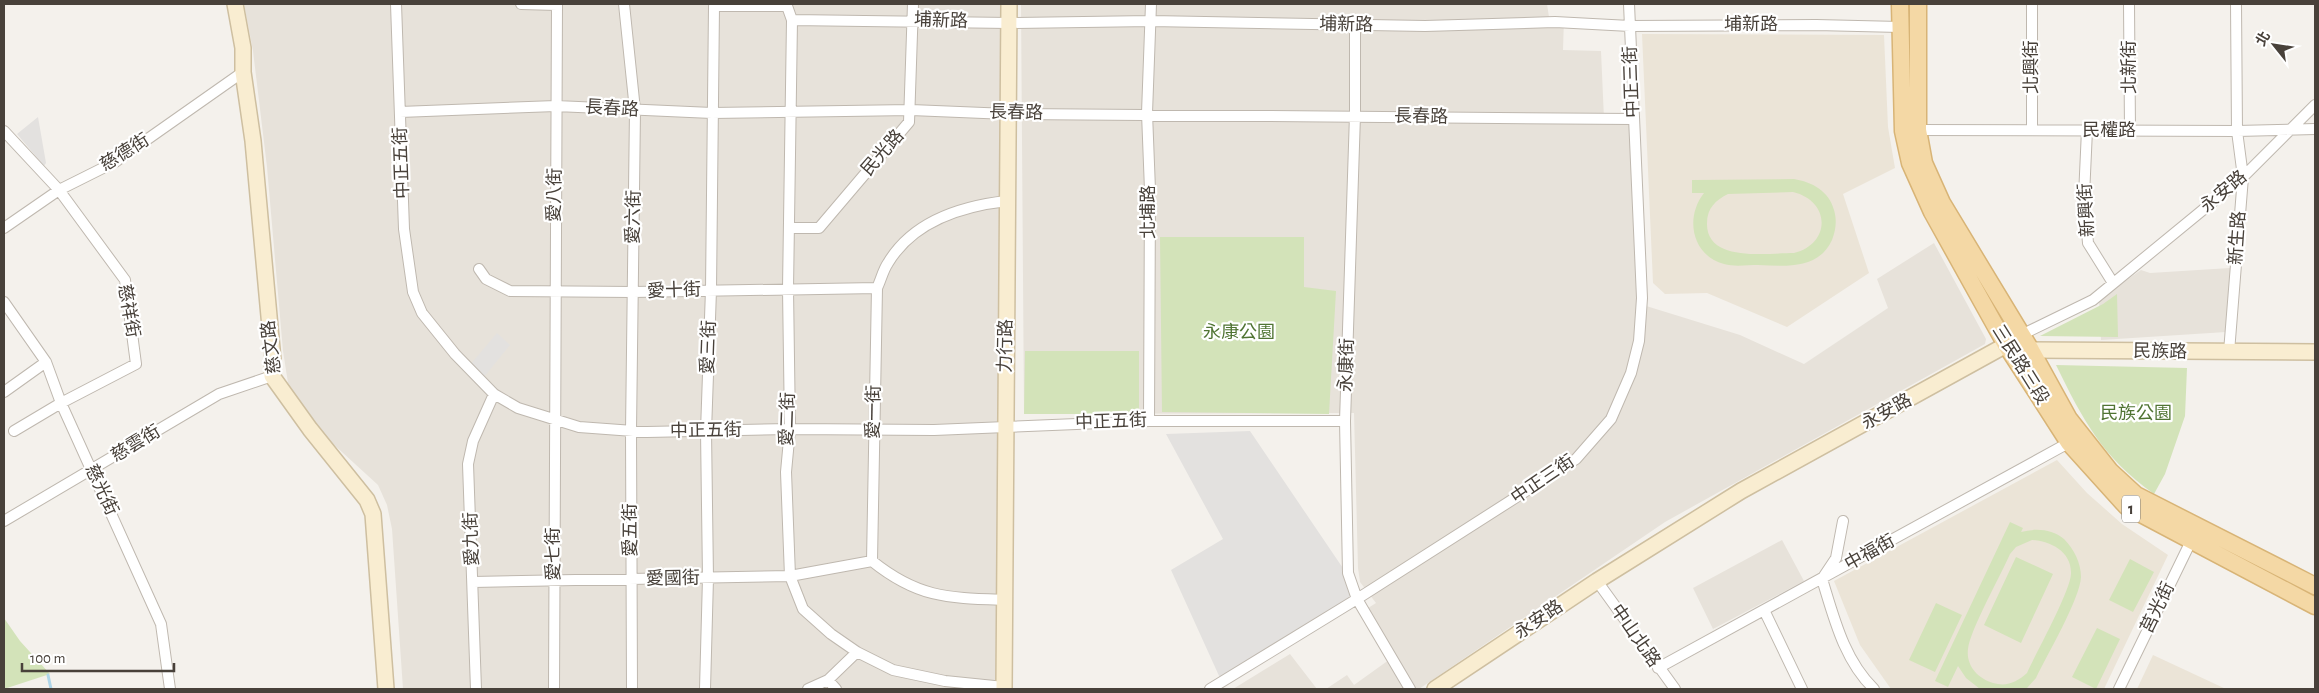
<svg xmlns="http://www.w3.org/2000/svg" width="2319" height="693" font-family="'Alegreya Sans','Noto Sans TC',sans-serif">
  <style>
    .residential { fill: #e7e2da }
    .education { fill: #ebe4d7 }
    .green { fill: #d3e3b9; fill-rule: evenodd }
    .parking { fill: #e3e1df }
    .lines { fill: none; stroke-linecap: round; stroke-linejoin: round }
    .stream { stroke: #afd6e9; stroke-width: 3 }
    .street-casing { stroke: #bfb8af; stroke-width: 12 }
    .secondary-casing { stroke: #cebfa0; stroke-width: 18 }
    .primary-casing { stroke: #d8b476; stroke-width: 19 }
    .street { stroke: #fff; stroke-width: 10 }
    .secondary { stroke: #f9edd1; stroke-width: 15 }
    .primary { stroke: #f4d8a5; stroke-width: 16 }
    .labels { text-anchor: middle; dominant-baseline: central; stroke-width: 4.5; stroke-linejoin: round; paint-order: stroke }
    .shield { fill: #fff; stroke: #7f7a75; stroke-width: 1 }
    .shield-label { font-size: 16px; font-weight: bold; fill: #48413a }
    .street-label { font-size: 18px; fill: #48413a; stroke: #fff }
    .park-label { font-size: 18px; fill: #507433; stroke: #fff }
  </style>
  <rect width="100%" height="100%" fill="#f4f1ec"/>
  <!-- residential -->
  <path class="residential" d="M244 4H1007L1000 689H403L392 529 387 505 378 485 319 431 297 405 288 383 283 351 267 167 253 51Z
    M1021 4H1547L1549 17 1564 18 1563 50 1601 51 1604 119 1635 121 1643 305 1740 335 1804 364 1888 308 1877 279 1934 243 1986 339 1985 344 1665 522 1419 689H1326L1347 675 1354 685 1393 657 1365 610 1376 603 1360 582 1358 568 1354 413 1024 414Z
    M2230 268 2226 332 2101 340 2099 299 2141 270 2150 273Z
    M1782 540 1804 581 1713 629 1693 588Z
    M1290 654 1317 689H1233Z"/>
  <!-- education -->
  <path class="education" d="M1642 34 1884 35 1888 127 1895 168 1843 194 1869 273 1787 327 1707 293 1665 294 1653 283Z
    M2057 460 2087 493 2122 524 2168 555 2104 689H1891L1860 645 1834 581Z
    M2153 655 2226 689H2137Z"/>
  <!-- green -->
  <path class="green" d="M1794 179C1812 182 1829 191 1834 210 1837 220 1836 230 1832 240 1818 270 1786 266 1758 265 1747 265 1734 267 1724 264 1691 255 1685 217 1704 193H1692V180ZM1793 192C1831 201 1831 244 1794 253 1768 253 1706 263 1707 223 1707 208 1716 200 1728 194Z
    M1160 237H1304V287L1336 291 1329 414 1162 412Z
    M2117 294 2118 337 2040 336 2103 304Z
    M1025 351H1139V414H1024Z
    M2056 365 2187 368 2185 416 2165 474 2154 494C2102 457 2083 420 2056 365Z
    M2010 522 2023 528 2021 532C2036 528 2052 529 2064 539 2074 549 2081 563 2081 577 2080 599 2047 655 2036 678L2027 688 1980 689 1966 678 1958 666 1948 687 1935 681ZM2032 540C2051 541 2072 552 2071 574 2070 592 2036 653 2027 673 2017 682 2007 687 1993 683 1977 678 1966 665 1968 649 1970 630 2001 575 2010 554L2016 547Z
    M2016 557 2053 574 2021 643 1984 625Z
    M2130 559 2154 572 2133 612 2109 600Z
    M1936 603 1962 615 1935 672 1909 660Z
    M4 618 20 641 50 674 4 689Z
    M2097 628 2120 639 2096 689 2072 677Z"/>
  <!-- parking -->
  <path class="parking" d="M38 117 46 163 44 166 17 134Z
    M497 333 510 345 484 377 470 365Z
    M1250 431 1353 583 1351 597 1220 678 1171 570 1223 539 1166 434Z"/>
  <g class="lines">
    <!-- stream -->
    <path class="stream" d="M48 675 51 689"/>
    <!-- street casing -->
    <g class="street-casing">
      <path id="street" d="M396 4 404 229 413 292 422 313 455 354 494 394 518 408 579 427 647 432 790 429 934 430 1149 421H1345
        M521 4 557 5 554 689
        M624 4 635 110 631 431 632 689
        M2032 4V130
        M2129 4 2130 131
        M792 20 1009 23 1151 21 1425 26 1555 22 1630 26 1816 25 1900 27
        M1355 25V115L1345 421 1348 573 1357 599 1410 689
        M400 112 556 106 712 113 911 110 1008 114 1633 119
        M1914 130 2237 131 2315 129
        M2087 130 2084 196 2088 243 2113 283
        M4 131 59 190 125 280 136 364 61 403 14 431
        M4 228 59 190 115 162 243 72
        M789 228H819L909 122 913 4
        M479 269 486 279 510 291 633 292 877 288
        M4 302 46 362 61 403 161 624 170 689
        M2017 337 2093 300 2243 177 2315 105
        M2229 352 2243 177 2237 131 2236 4
        M4 392 46 362
        M1149 421 1150 190 1147 113 1151 4
        M4 521 219 394 272 376
        M1843 521 1836 558 1822 579C1834 618 1844 660 1874 689
        M1597 581 1675 689
        M473 582 790 576 872 561
        M1005 600C948 598 918 598 872 561L877 288C881 280 883 270 888 263 913 221 962 206 1007 201
        M1764 610 1802 689
        M1658 668 2072 441
        M828 680 836 689
        M476 689 468 464 473 441 494 394
        M705 689 708 578 706 431 711 290 714 6H787L792 20 788 289 790 429 786 472 790 576 803 609 831 634 857 652 893 670 945 681 1004 687
        M808 689 828 680 857 652
        M1210 689 1357 599 1576 459 1611 419 1631 373 1639 341 1642 298 1629 4
        M2119 689 2193 537"/>
    </g>
    <!-- secondary casing -->
    <g class="secondary-casing">
      <path id="secondary" d="M235 4 243 48V72L253 141 273 360 272 376 310 429 367 500 373 514 386 689
        M1004 689 1009 4
        M1435 689 1597 581 1741 491 2006 345 2031 350 2315 352"/>
    </g>
    <!-- primary casing -->
    <g class="primary-casing">
      <path id="primary" d="M1900 4 1903 131 1910 163 1932 212 2006 345 2069 443 2126 506 2315 606
        M1918 4V130L1924 163 1942 203 2031 350 2069 419 2110 471 2136 495 2315 586"/>
    </g>
    <!-- street -->
    <use href="#street" class="street"/>
    <!-- secondary -->
    <use href="#secondary" class="secondary"/>
    <!-- primary -->
    <use href="#primary" class="primary"/>
  </g>
  <g class="labels">
    <!-- shield labels -->
    <rect class="shield" x="2122" y="495.5" width="18" height="27" rx="4"/>
    <g class="shield-label">
      <text x="2131" y="509">1</text>
    </g>
    <!-- street labels -->
    <g class="street-label">
      <text transform="translate(941 21) rotate(2)">埔新路</text>
      <text transform="translate(1346 25) rotate(1)">埔新路</text>
      <text x="1751" y="25">埔新路</text>
      <text transform="translate(2032 67) rotate(-90)">北興街</text>
      <text transform="translate(2130 67) rotate(-90)">北新街</text>
      <text transform="translate(1632 82) rotate(-92)">中正三街</text>
      <text transform="translate(612 109) rotate(3)">長春路</text>
      <text transform="translate(1016 113) rotate(1)">長春路</text>
      <text transform="translate(1421 117) rotate(1)">長春路</text>
      <text x="2109" y="131">民權路</text>
      <text transform="translate(125 153) rotate(-32)">慈德街</text>
      <text transform="translate(883 153) rotate(-49)">民光路</text>
      <text transform="translate(402 163) rotate(-92)">中正五街</text>
      <text transform="translate(2224 192) rotate(-40)">永安路</text>
      <text transform="translate(555 195) rotate(-89)">愛八街</text>
      <text transform="translate(2087 210) rotate(-93)">新興街</text>
      <text transform="translate(1149 212) rotate(-90)">北埔路</text>
      <text transform="translate(634 217) rotate(-89)">愛六街</text>
      <text transform="translate(2238 238) rotate(-86)">新生路</text>
      <text transform="translate(674 291) rotate(-2)">愛十街</text>
      <text transform="translate(128 311) rotate(80)">慈祥街</text>
      <text transform="translate(1006 346) rotate(-89)">力行路</text>
      <text transform="translate(272 347) rotate(-97)">慈文路</text>
      <text transform="translate(709 347) rotate(-88)">愛三街</text>
      <text transform="translate(2160 352) rotate(1)">民族路</text>
      <text transform="translate(1347 365) rotate(-88)">永康街</text>
      <text transform="translate(2020 365) rotate(58)">三民路三段</text>
      <text transform="translate(874 412) rotate(-89)">愛一街</text>
      <text transform="translate(1887 412) rotate(-29)">永安路</text>
      <text transform="translate(788 419) rotate(-88)">愛二街</text>
      <text transform="translate(1111 422) rotate(-2)">中正五街</text>
      <text transform="translate(706 431) rotate(-1)">中正五街</text>
      <text transform="translate(136 444) rotate(-31)">慈雲街</text>
      <text transform="translate(1543 480) rotate(-34)">中正三街</text>
      <text transform="translate(101 490) rotate(65)">慈光街</text>
      <text transform="translate(631 530) rotate(-90)">愛五街</text>
      <text transform="translate(472 539) rotate(-92)">愛九街</text>
      <text transform="translate(1870 553) rotate(-29)">中福街</text>
      <text transform="translate(554 554) rotate(-90)">愛七街</text>
      <text transform="translate(673 579) rotate(-1)">愛國街</text>
      <text transform="translate(2158 608) rotate(-64)">莒光街</text>
      <text transform="translate(1539 620) rotate(-34)">永安路</text>
      <text transform="translate(1635 636) rotate(55)">中山北路</text>
    </g>
    <!-- park labels -->
    <g class="park-label">
      <text x="1239" y="333">永康公園</text>
      <text x="2136" y="414">民族公園</text>
    </g>
  </g>
  <!-- border -->
  <rect width="2319" height="693" fill="none" stroke="#48413a" stroke-width="10"/>
  <!-- north arrow -->
  <g transform="translate(2274 45) rotate(300)" stroke="#ffffff" stroke-width="4" paint-order="stroke">
  <path d="M0-4L9 19L0 12L-9 19Z" fill="#48413a"/>
  <text y="-8" font-size="14" font-weight="bold" text-anchor="middle" fill="#48413a">北</text>
  </g>
  <!-- scale -->
  <path d="M22 663v8h152v-8" fill="none" stroke="#48413a" stroke-width="2.5"/>
  <text x="30" y="663" font-size="15" fill="#48413a" stroke="#ffffff" stroke-width="4" paint-order="stroke">100 m</text>
</svg>
